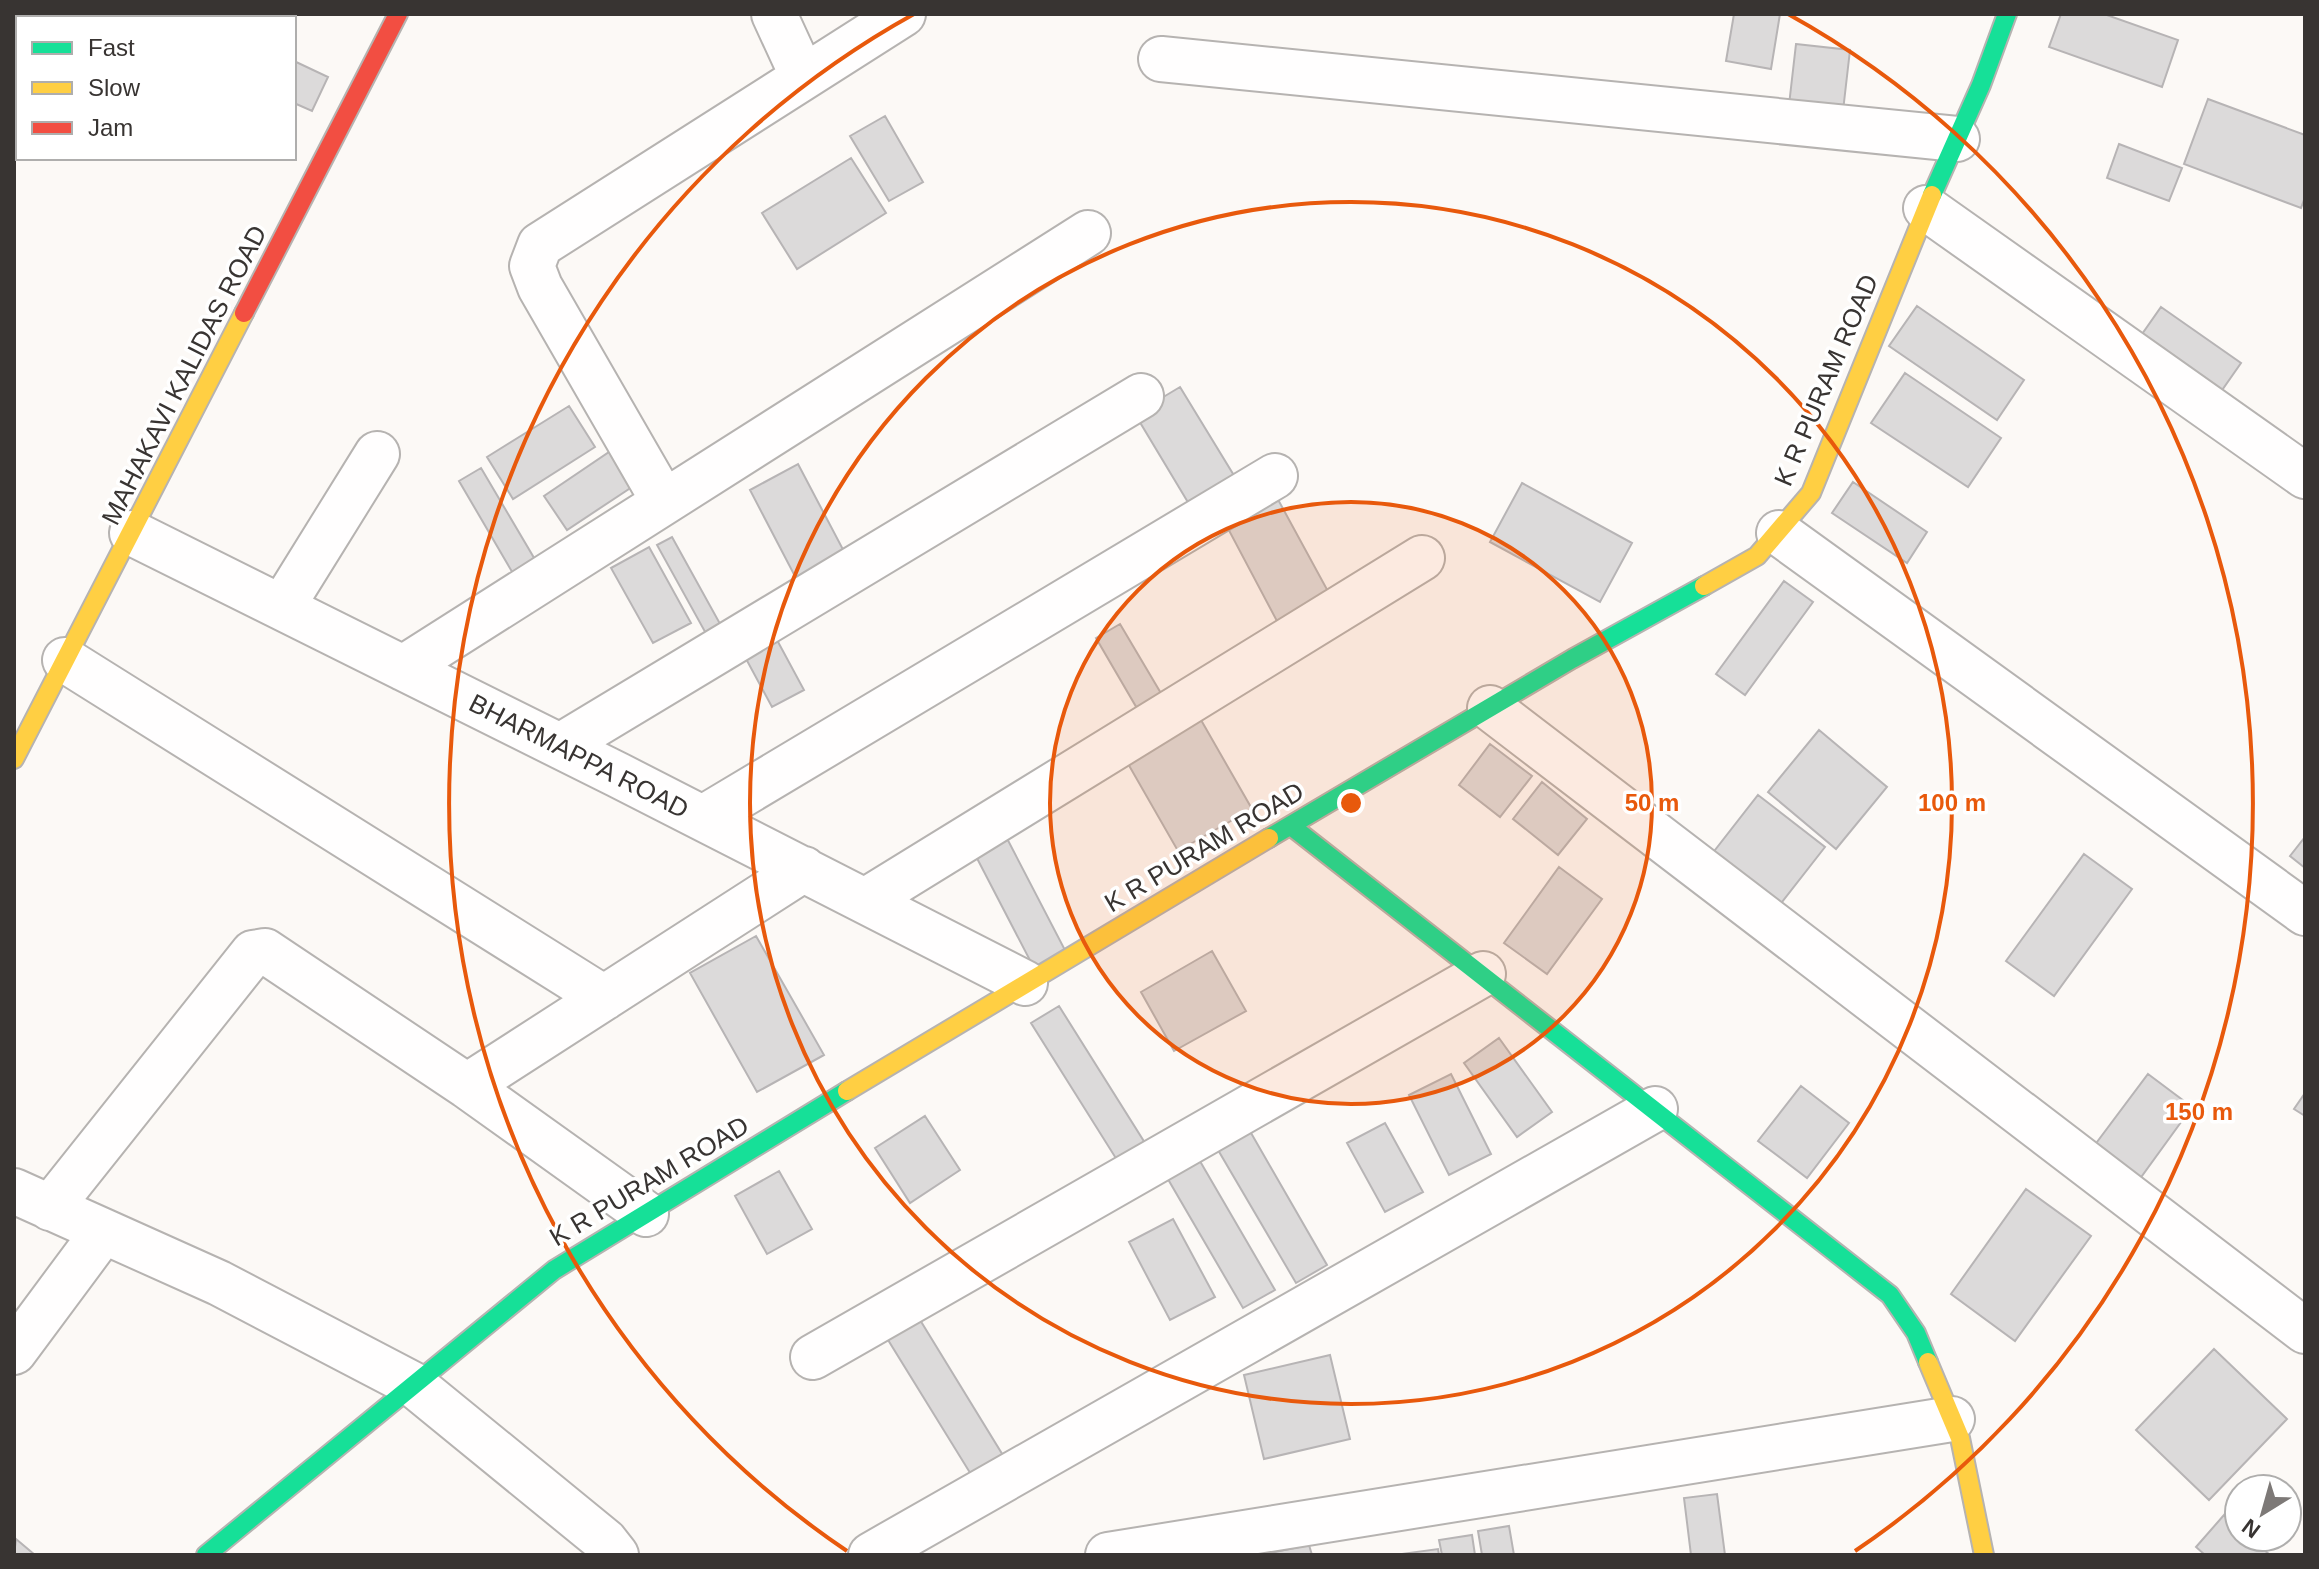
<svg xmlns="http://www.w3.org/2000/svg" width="2319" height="1569" font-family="Helvetica,sans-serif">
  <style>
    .building { fill: #dcdada; stroke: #b7b4b5; stroke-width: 2 }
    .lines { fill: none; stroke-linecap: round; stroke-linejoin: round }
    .street-casing { stroke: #b6b3b1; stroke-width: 48 }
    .fast-casing { stroke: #b6b3b1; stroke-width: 22 }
    .slow-casing { stroke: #b6b3b1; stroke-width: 22 }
    .jam-casing { stroke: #b6b3b1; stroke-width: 22 }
    .street { stroke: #fffefe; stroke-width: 44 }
    .fast { stroke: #16e098; stroke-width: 18 }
    .slow { stroke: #ffcf43; stroke-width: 18 }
    .jam { stroke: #f24e42; stroke-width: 18 }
    .ring { fill: none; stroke: #e8590c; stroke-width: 4 }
    .labels { text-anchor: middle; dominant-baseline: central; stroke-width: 7; stroke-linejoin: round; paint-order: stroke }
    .street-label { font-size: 26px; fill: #383432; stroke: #fff }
    .centre { fill: #e8590c; stroke: #fff; stroke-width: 4 }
    .ring-label { font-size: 24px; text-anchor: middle; font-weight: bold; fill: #e8590c; stroke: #fff; stroke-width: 7; stroke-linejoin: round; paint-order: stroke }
  </style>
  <rect width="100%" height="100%" fill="#fcf9f6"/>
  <!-- building -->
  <path class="building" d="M178 14H193L202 18H176Z
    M1734 14H1780L1771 69 1726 61Z
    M2061 14H2104L2178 40 2162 87 2049 47Z
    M1796 44 1850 50 1843 111 1789 105Z
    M294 61 328 77 312 111 294 103Z
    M14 64 18 65V87L14 86Z
    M2208 99 2305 135V197L2301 208 2184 164Z
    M885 116 923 182 889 201 850 136Z
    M2119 144 2182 168 2169 201 2107 178Z
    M851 158 886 213 797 269 762 213Z
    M1917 306 2024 380 1997 420 1889 346Z
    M2161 307 2241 363 2213 403 2133 347Z
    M1905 373 2001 438 1968 487 1871 423Z
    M1180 387 1241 487 1195 514 1135 414Z
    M569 406 595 447 513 499 487 457Z
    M615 448 638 483 567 530 544 496Z
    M798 464 848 559 799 584 750 490Z
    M481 468 540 568 518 582 459 481Z
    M1853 482 1927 532 1907 563 1832 513Z
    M1522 483 1632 543 1600 602 1490 542Z
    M1275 494 1330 595 1278 623 1224 521Z
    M672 537 724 631 709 639 657 545Z
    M649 547 691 623 653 643 611 568Z
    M1784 581 1813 602 1745 695 1716 674Z
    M1120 624 1162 695 1138 710 1096 638Z
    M770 627 804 690 772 707 738 644Z
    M1193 706 1252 809 1178 851 1119 748Z
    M1819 730 1887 787 1836 849 1768 792Z
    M1490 744 1532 776 1500 817 1459 785Z
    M1542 782 1587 819 1558 855 1513 819Z
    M1758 795 1825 847 1775 911 1708 859Z
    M1000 825 1067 954 1035 970 968 841Z
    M2305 837V868L2290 856Z
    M2084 854 2132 889 2054 996 2006 961Z
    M1559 867 1602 899 1547 974 1504 943Z
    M756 936 824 1055 757 1092 690 973Z
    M1212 951 1246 1011 1174 1051 1141 992Z
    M1059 1006 1145 1143 1117 1160 1031 1023Z
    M1499 1038 1552 1112 1517 1137 1464 1063Z
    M1451 1074 1491 1154 1449 1175 1409 1095Z
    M2148 1074 2192 1107 2139 1180 2094 1146Z
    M1801 1086 1849 1123 1807 1178 1758 1141Z
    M2305 1093V1116L2294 1109Z
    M925 1116 960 1170 910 1203 875 1148Z
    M1243 1119 1327 1265 1296 1283 1211 1138Z
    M1385 1123 1423 1192 1385 1212 1347 1143Z
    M1190 1144 1275 1290 1243 1308 1158 1162Z
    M779 1171 812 1229 767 1254 735 1196Z
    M2026 1189 2091 1236 2015 1341 1951 1294Z
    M1173 1219 1215 1297 1170 1320 1129 1242Z
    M917 1315 1004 1457 972 1476 885 1335Z
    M2214 1349 2287 1419 2209 1500 2136 1430Z
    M1330 1355 1350 1439 1264 1459 1244 1375Z
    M1717 1494 1725 1555H1691L1684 1498Z
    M2224 1515 2239 1528V1537H2249L2270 1555H2205L2196 1547Z
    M1509 1526 1514 1555H1482L1478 1531Z
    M1472 1535 1475 1555H1442L1439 1540Z
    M16 1539 35 1555H14Z
    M1309 1545 1312 1555H1270V1553Z
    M1438 1549 1439 1555H1401V1554Z"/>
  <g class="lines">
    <!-- street casing -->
    <g class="street-casing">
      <path id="street" d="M774 14 803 77
        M1161 59 1957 139
        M1926 208 2305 476
        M664 502 540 287 532 266 540 245 903 14
        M132 533 618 775 1025 983
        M1779 533 2305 913
        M282 607 377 454
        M65 660 604 998
        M403 668 1088 233
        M1490 708 2305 1331
        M560 746 1141 396
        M703 818 1275 476
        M865 901 1422 558
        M467 1086 804 869
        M14 1191 219 1283 414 1385 605 1541 616 1555
        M50 1208 253 953 265 951 467 1086 646 1214
        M14 1352 103 1232
        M813 1357 1483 974
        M871 1555 1655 1109
        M1108 1555 1952 1419"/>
    </g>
    <!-- fast casing -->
    <g class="fast-casing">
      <path id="fast" d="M1932 195 1981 85 2007 14
        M1291 826 1890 1295 1916 1333 1928 1362
        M1269 838 1572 659 1704 586
        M206 1555 554 1270 847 1091"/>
    </g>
    <!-- slow casing -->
    <g class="slow-casing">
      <path id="slow" d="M1704 586 1757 556 1811 493 1932 195
        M14 759 244 313
        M847 1091 1269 838
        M1928 1362 1960 1438 1984 1555"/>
    </g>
    <!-- jam casing -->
    <g class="jam-casing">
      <path id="jam" d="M244 313 398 14"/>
    </g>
    <!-- street -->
    <use href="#street" class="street"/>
    <!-- fast -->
    <use href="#fast" class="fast"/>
    <!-- slow -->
    <use href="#slow" class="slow"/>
    <!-- jam -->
    <use href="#jam" class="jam"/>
  </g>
  <!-- distance rings -->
  <circle cx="1351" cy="803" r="301" fill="#e8590c" fill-opacity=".12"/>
  <g class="ring">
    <circle cx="1351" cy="803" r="301"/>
    <circle cx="1351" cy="803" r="601"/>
    <path d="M847 1551A902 902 0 0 1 914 14M1788 14A902 902 0 0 1 1855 1551"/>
  </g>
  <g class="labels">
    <!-- street labels -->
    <g class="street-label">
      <text transform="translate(184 375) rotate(-63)">MAHAKAVI KALIDAS ROAD</text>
      <text transform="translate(1826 380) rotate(-67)">K R PURAM ROAD</text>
      <text transform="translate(579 756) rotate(27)">BHARMAPPA ROAD</text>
      <text transform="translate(1204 847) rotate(-31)">K R PURAM ROAD</text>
      <text transform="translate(649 1181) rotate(-31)">K R PURAM ROAD</text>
    </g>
  </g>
  <circle cx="1351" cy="803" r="12" class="centre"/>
  <g class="ring-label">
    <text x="1652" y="811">50 m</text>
    <text x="1952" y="811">100 m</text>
    <text x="2199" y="1120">150 m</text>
  </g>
  <!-- border -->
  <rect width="2319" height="1569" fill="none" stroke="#383432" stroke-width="32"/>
  <!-- legend -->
  <rect x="16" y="16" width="280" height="144" fill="#ffffff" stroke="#afaead" stroke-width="2"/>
  <rect x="32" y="42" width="40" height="12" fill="#16e098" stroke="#afaead" stroke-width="2"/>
  <text x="88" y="56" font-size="24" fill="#383432">Fast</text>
  <rect x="32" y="82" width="40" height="12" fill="#ffcf43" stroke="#afaead" stroke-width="2"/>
  <text x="88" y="96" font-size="24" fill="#383432">Slow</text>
  <rect x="32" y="122" width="40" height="12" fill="#f24e42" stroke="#afaead" stroke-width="2"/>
  <text x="88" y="136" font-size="24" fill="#383432">Jam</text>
  <!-- north arrow -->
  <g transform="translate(2263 1513) rotate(217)"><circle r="38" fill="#ffffff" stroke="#afaead" stroke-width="2"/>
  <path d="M0-6L14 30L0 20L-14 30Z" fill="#7d7977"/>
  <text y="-12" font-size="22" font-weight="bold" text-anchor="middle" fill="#383432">N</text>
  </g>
</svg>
